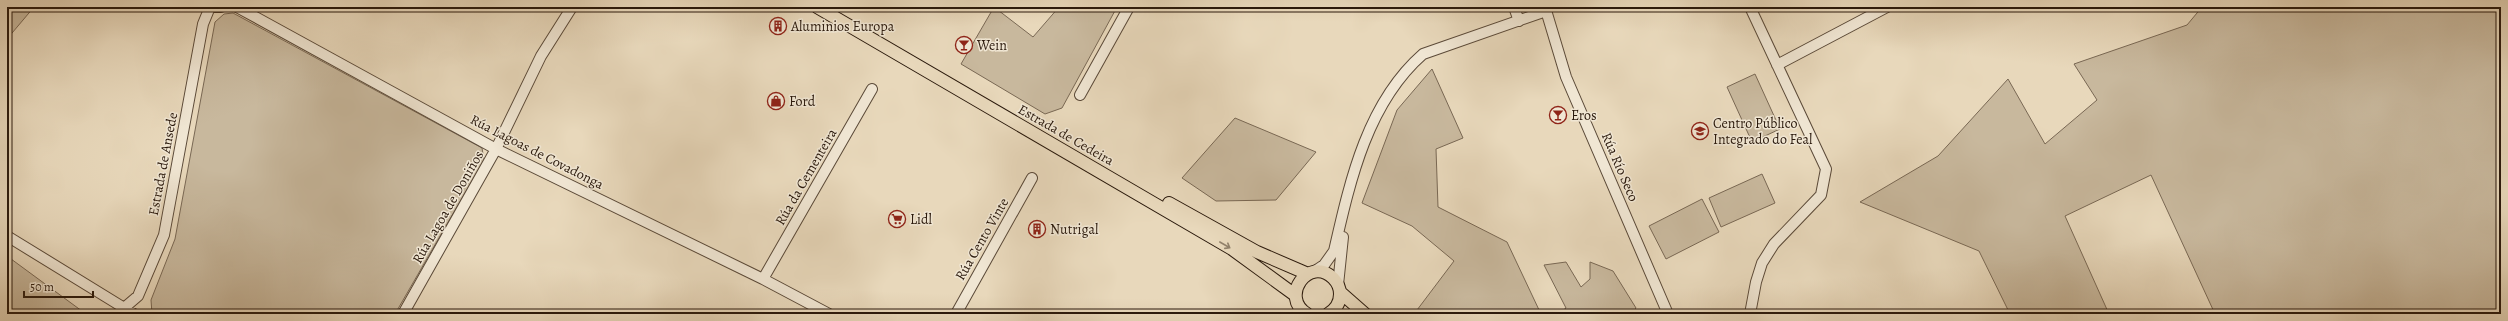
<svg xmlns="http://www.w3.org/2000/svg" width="2508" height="321" font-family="Alegreya,serif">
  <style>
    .green { fill: #c8b89d; stroke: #796854 }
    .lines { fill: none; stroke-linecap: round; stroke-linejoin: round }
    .minor-casing { stroke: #5a4938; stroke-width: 12 }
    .major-casing { stroke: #2a190c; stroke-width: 14 }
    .minor { stroke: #f0e6d3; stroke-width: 10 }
    .major { stroke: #e8d8bb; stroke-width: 12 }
    .oneway { stroke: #92826c }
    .labels { text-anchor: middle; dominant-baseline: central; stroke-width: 3; stroke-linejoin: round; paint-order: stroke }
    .poi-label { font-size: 14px; fill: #2a190c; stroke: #f0e6d3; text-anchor: start }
    .street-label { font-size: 14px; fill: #2a190c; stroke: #f0e6d3 }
  </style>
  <rect width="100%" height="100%" fill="#e8d8bb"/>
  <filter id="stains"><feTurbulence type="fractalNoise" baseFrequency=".005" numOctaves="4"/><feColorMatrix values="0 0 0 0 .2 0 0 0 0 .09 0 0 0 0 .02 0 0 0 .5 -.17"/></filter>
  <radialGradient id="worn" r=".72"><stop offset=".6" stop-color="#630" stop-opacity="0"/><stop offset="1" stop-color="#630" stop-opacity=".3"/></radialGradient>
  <!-- green -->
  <path class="green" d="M7 7H34L7 39Z
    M994 7 1033 37 1059 7H1117L1062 108 1045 114 961 64Z
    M2202 7H2501V314H2215L2151 175 2065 216 2109 314H2010L1979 251 1860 202 1938 156 2008 79 2045 144 2097 100 2074 64 2187 25Z
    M233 13 482 148 484 160 395 314H152L151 300 175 239 215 22 224 14Z
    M1432 69 1463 138 1436 149 1438 207 1507 242 1540 312 1537 314H1414L1454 261 1412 226 1362 203 1397 110Z
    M1755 74 1780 129 1752 142 1727 87Z
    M1235 118 1316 152 1276 200 1216 201 1182 178Z
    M1762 174 1775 203 1721 227 1709 198Z
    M1702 199 1719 232 1666 259 1649 226Z
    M7 256 86 314H7Z
    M1566 262 1581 287 1590 279V262L1613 271 1636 308 1631 314H1558L1566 308 1544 265Z"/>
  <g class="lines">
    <!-- minor casing -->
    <g class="minor-casing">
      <path id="minor" d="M213 7H221
        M237 7 496 149 763 279 829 314
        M1514 7 1519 21
        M1545 7 1566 77 1668 314
        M1777 65 1887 7
        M1080 95 1129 7
        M7 236 134 314
        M1315 271 1324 265 1334 251C1350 181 1367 103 1423 54L1546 11
        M763 279 872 89
        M1338 285 1343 237
        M117 314 138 296 164 235 203 24 210 7
        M403 314 496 149 541 56 572 7
        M956 314 1032 178
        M1750 314 1756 282 1762 263 1774 244 1821 195 1826 169 1750 7"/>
    </g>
    <!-- major casing -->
    <g class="major-casing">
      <path id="major" d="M817 7 1232 249 1295 295
        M1169 203 1257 252 1308 274
        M1340 292 1365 314
        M1307 314C1279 297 1309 255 1333 278 1337 282 1340 288 1340 294 1340 303 1335 310 1328 314"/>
    </g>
    <!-- minor -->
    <use href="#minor" class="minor"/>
    <!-- major -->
    <use href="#major" class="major"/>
  </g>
  <!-- one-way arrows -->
  <defs><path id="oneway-shaft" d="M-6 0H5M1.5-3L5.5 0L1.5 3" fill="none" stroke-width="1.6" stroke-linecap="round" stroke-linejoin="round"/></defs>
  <use class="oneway" href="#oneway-shaft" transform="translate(1225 245) rotate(30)"/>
  <!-- icons -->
  <defs>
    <g id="building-ring" transform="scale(0.9)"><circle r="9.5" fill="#f0e6d3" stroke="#8f2418" stroke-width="1.5"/><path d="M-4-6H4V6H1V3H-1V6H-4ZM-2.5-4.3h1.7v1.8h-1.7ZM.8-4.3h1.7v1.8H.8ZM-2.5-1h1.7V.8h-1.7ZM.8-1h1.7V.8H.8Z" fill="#8f2418"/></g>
    <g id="bar-ring" transform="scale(0.9)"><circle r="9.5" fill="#f0e6d3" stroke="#8f2418" stroke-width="1.5"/><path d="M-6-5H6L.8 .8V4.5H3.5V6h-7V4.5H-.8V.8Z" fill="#8f2418"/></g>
    <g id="shop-ring" transform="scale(0.9)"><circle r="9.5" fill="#f0e6d3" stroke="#8f2418" stroke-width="1.5"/><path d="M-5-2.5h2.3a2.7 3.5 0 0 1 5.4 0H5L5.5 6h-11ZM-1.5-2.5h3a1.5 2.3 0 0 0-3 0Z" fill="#8f2418"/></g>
    <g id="school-ring" transform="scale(0.9)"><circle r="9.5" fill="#f0e6d3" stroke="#8f2418" stroke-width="1.5"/><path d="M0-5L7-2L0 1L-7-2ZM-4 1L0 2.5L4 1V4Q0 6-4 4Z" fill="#8f2418"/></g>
    <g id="supermarket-ring" transform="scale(0.9)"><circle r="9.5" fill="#f0e6d3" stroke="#8f2418" stroke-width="1.5"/><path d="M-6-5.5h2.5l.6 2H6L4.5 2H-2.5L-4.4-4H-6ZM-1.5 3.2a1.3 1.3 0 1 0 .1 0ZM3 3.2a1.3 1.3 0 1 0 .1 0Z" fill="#8f2418"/></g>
  </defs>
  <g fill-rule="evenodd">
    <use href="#building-ring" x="778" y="26"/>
    <use href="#bar-ring" x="964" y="45"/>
    <use href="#shop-ring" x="776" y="101"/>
    <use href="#bar-ring" x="1558" y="115"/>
    <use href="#school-ring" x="1700" y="131"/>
    <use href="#supermarket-ring" x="897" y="219"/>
    <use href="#building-ring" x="1037" y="229"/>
  </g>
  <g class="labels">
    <!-- poi labels -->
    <g class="poi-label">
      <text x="791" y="26">Aluminios Europa</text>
      <text x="977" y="45">Wein</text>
      <text x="789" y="101">Ford</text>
      <text x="1571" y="115">Eros</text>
      <text x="1713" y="123">Centro Público<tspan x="1713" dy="16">Integrado do Feal</tspan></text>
      <text x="910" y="219">Lidl</text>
      <text x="1050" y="229">Nutrigal</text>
    </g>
    <!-- street labels -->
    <g class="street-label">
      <text transform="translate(1066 135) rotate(30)">Estrada de Cedeira</text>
      <text transform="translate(537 152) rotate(27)">Rúa Lagoas de Covadonga</text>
      <text transform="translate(163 164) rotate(-79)">Estrada de Ansede</text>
      <text transform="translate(1620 167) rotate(67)">Rúa Río Seco</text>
      <text transform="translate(806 177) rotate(-60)">Rúa da Cementeira</text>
      <text transform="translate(448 207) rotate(-60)">Rúa Lagoa de Doniños</text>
      <text transform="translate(982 239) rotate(-60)">Rúa Cento Vinte</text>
    </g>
  </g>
  <!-- margin -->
  <rect width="2508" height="321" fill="none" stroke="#e8d8bb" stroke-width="24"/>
  <rect x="8" y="8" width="2492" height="305" fill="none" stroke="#2a190c" stroke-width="2"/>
  <rect x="12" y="12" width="2484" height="297" fill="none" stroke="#2a190c"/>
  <!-- scale -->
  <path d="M24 291v6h69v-6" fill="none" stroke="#2a190c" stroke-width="2"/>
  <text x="30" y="291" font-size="12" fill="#2a190c" stroke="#f0e6d3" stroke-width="3" paint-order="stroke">50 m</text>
  <rect width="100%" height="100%" filter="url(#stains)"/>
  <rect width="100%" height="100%" fill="url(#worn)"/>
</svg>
